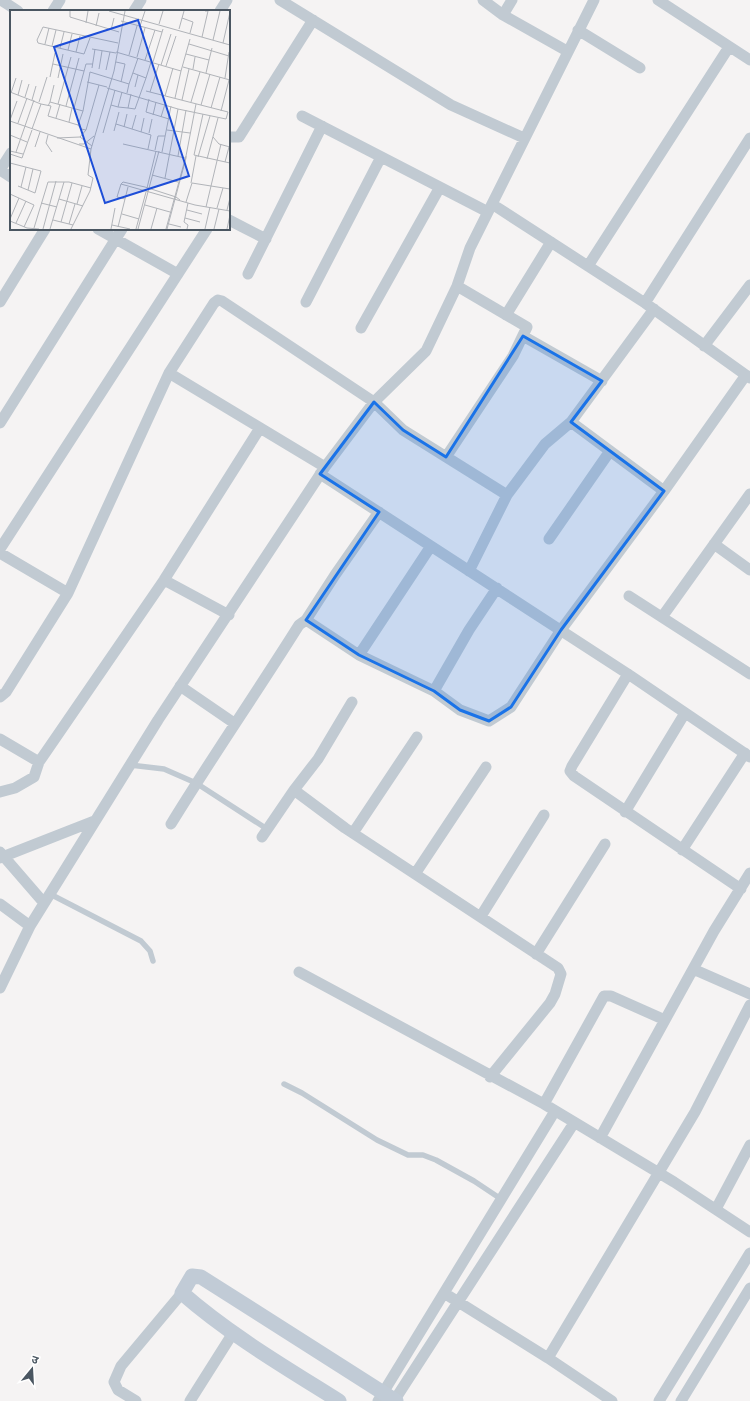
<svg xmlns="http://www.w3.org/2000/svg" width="750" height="1401" font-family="Rubik,'Noto Sans Devanagari',sans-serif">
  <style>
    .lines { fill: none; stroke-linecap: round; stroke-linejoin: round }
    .lane { stroke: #c1cad2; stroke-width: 5.5 }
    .street { stroke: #c1cad2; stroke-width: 11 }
    .secondary { stroke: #c1cbd6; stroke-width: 15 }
    .marked { fill: #1a73e8; fill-opacity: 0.2; stroke: #1a73e8; stroke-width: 3; stroke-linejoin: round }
    .inset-road { fill: none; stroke: #b1b4b9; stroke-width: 1 }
    .view { fill: #1d4ed8; fill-opacity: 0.15; stroke: #1d4ed8; stroke-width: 2 }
    .inset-edge { fill: none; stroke: #4a5661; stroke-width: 2 }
  </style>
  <rect width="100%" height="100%" fill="#f5f3f3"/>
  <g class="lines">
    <!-- lane -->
    <path class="lane" d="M130 765 164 769 196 783 267 829
      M50 894 141 941 150 951 153 961
      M284 1084 302 1093 377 1140 408 1155H423L436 1160 474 1181 501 1199"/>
    <!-- street -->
    <path class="street" d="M1 0 18 11
      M280 0 451 105 524 138
      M483 0 503 15 567 51
      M658 0 750 60
      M53 11 60 0
      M134 11 141 0
      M220 11 227 0
      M503 15 512 0
      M578 30 640 68
      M302 116 488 212
      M229 137H239L313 20
      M0 170 11 153
      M0 170 11 177
      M492 204 645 303 750 378
      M229 220 266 239
      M98 229 178 274
      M588 266 729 47
      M248 274 322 126
      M0 302 45 229
      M306 302 381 157
      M645 303 750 138
      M506 315 551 242
      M361 328 440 187
      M523 336 602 381
      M704 346 750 285
      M169 373 325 467
      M571 422 664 491 746 375
      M0 423 122 229
      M446 457 513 356 527 327 457 286
      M320 474 631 676 750 757
      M507 495 545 444 571 422 654 309
      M549 539 610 451
      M714 544 750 570
      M431 546 359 655 434 691
      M0 549 207 229
      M0 553 68 593 169 373 214 303 218 300 222 301 374 402 403 430 507 495 469 571
      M164 580 229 615
      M497 588 469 630 434 691 460 710 489 721 511 707 561 630 664 491
      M629 596 750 674
      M662 617 750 494
      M359 655 306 620 335 575 379 512
      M628 674 572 766 570 771 574 776 741 889
      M180 686 234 723
      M0 697 6 692 68 593
      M0 739 39 762 164 580 260 428
      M294 790 345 828 558 968 561 974 555 994 550 1003 490 1077
      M0 792 15 788 34 777 39 762
      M625 812 685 713
      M171 824C212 757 257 692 299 625L306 620
      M353 833 417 737
      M262 837 294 790 318 759 352 702
      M682 850 745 753
      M0 852 44 903
      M0 858 94 821
      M415 874 486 767
      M0 904 30 926 158 720 325 467 374 402 426 351 457 286 470 248 594 0
      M481 916 544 815
      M536 954 605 844
      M693 969 750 994
      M299 972 544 1104 674 1182 750 1232
      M0 988 30 926
      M544 1104 604 996H611L665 1020
      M600 1138 714 931 750 873
      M716 1209 750 1145
      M444 1293 548 1358 612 1401
      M548 1358 695 1112 750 1005
      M136 1401 118 1390 114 1382 121 1366 182 1293
      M190 1401 233 1333
      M378 1401 555 1111
      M394 1401 574 1123
      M659 1401 750 1253
      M681 1401 750 1288"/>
    <!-- secondary -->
    <path class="secondary" d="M339 1401C285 1367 230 1335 182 1293L192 1276 201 1277 396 1401"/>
  </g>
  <!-- marked area -->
  <path class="marked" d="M523 336 602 381 571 422 664 491 561 630 511 707 489 721 460 710 434 691 359 655 306 620 379 512 320 474 374 402 403 430 446 457Z"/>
  <!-- overview -->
  <g transform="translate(10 10)">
    <rect width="220" height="220" fill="#f5f3f3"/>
    <path class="inset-road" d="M60 1V7L109 22M99 1 220 35M172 8 183 12 180 23M111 11 152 22M76 13 78 1M149 14 153 1M86 16 89 3M130 16 135 1M169 19 174 1M101 20 104 8M192 27 198 1H195M80 28 74 44 28 33 27 30 33 17 108 33M203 30 210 1M213 33 220 2M35 34 39 18M179 34 219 46M42 36 46 20M50 38 54 22M82 39 106 43M58 40 62 24M66 42 70 26M106 42 171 61 180 29M176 44 199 50 196 63M119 45 127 16M127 47 135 18M135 50 145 20M199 50 202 38M106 52 115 54 111 72M143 52 153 19M43 54 74 61M151 55 161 24M156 56 166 26M173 57 220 70M82 58 85 39M89 59 92 41M183 59 185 47M96 60 100 42M123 63 136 68 141 52M40 67 45 43M48 68 53 44M215 68 219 42M77 72 97 77M119 74 128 48M125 77 128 65M97 78 168 99 216 109 218 102 136 81M105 80 101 95 108 97M0 82 31 94M112 82 108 97 118 98M140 82 149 54M1 83 6 68M121 84 118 98 125 99 136 68M8 85 12 70M155 86 163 58M15 87 19 74M165 88 171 61M139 89 136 102 159 109M22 90 26 76M172 90 179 59M29 92 37 67M40 92 44 75M181 92 190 62M48 94 61 47M191 95 200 64M38 96 40 92 73 101 80 62 119 74 117 83M56 96 69 48M64 98 76 54H83M201 98 210 67M211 101 219 70M193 104 184 145 220 153M143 105 146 92M151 107 155 94M46 108 50 94M0 110 7 91M0 111 81 139 104 61 115 1M59 112 62 98M8 113 17 88M106 114 141 125 138 139M68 115 73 101M114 117 117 104M22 119 31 94 41 96 38 106 68 115 71 119 76 120 89 75M122 119 126 105M157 120 180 123M104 121 109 102M131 122 134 108M93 123 101 95M139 123 142 109M0 125 17 132M38 125 36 133 42 142M70 127 82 136M203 127 209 134 220 137M47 128 70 127 76 120M69 134H74L84 126M113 134 175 148M25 137 30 122M145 140 148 126H155M0 141 13 144M6 142 24 90M152 142 161 96M0 144 12 148 22 120M168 146 176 100M176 146 186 94M188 147 200 106M197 149 208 108M215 152 219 137M0 153 31 161 25 183 8 176M142 165 168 172M155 168 168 99M181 173 186 146M111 174 107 187 115 189M11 177 16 157M137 178 146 141M18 180 23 159M0 184 24 195 14 217M49 189 73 196M170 190 166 187 135 177 113 172 111 174 185 195 220 201M176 192 182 173 220 179M31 193 47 197M67 194 72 176M135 195 160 202M196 197 211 134M207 198 213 178M177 200 192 204M217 200 220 188M112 204 129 209M175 208 190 212M0 209 9 188M43 210 63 215M0 211 17 218 29 219M51 212 62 173M6 213 16 191M59 214 65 194M159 214 171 217M102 215 120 219M108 217 118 177M24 218 38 172H59L81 178M33 219 46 171M40 219 54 172M61 219 80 181 83 168 78 165 81 139M101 219 105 198M126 219 136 182M128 219 149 141M141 219 147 198M156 219 176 146V148M157 219 176 148M177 219 178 215 174 212 178 193M195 219 200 197M204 219 209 199M217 219 220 205"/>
    <path class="view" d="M128 10 179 166 95 193 44 37Z"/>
    <rect width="220" height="220" class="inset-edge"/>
  </g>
  <!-- north arrow -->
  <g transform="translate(32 1369) rotate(18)" stroke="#ffffff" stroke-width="3" paint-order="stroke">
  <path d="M0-3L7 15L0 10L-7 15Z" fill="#4a5661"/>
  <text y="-6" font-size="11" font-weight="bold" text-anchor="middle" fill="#4a5661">उ</text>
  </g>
</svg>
